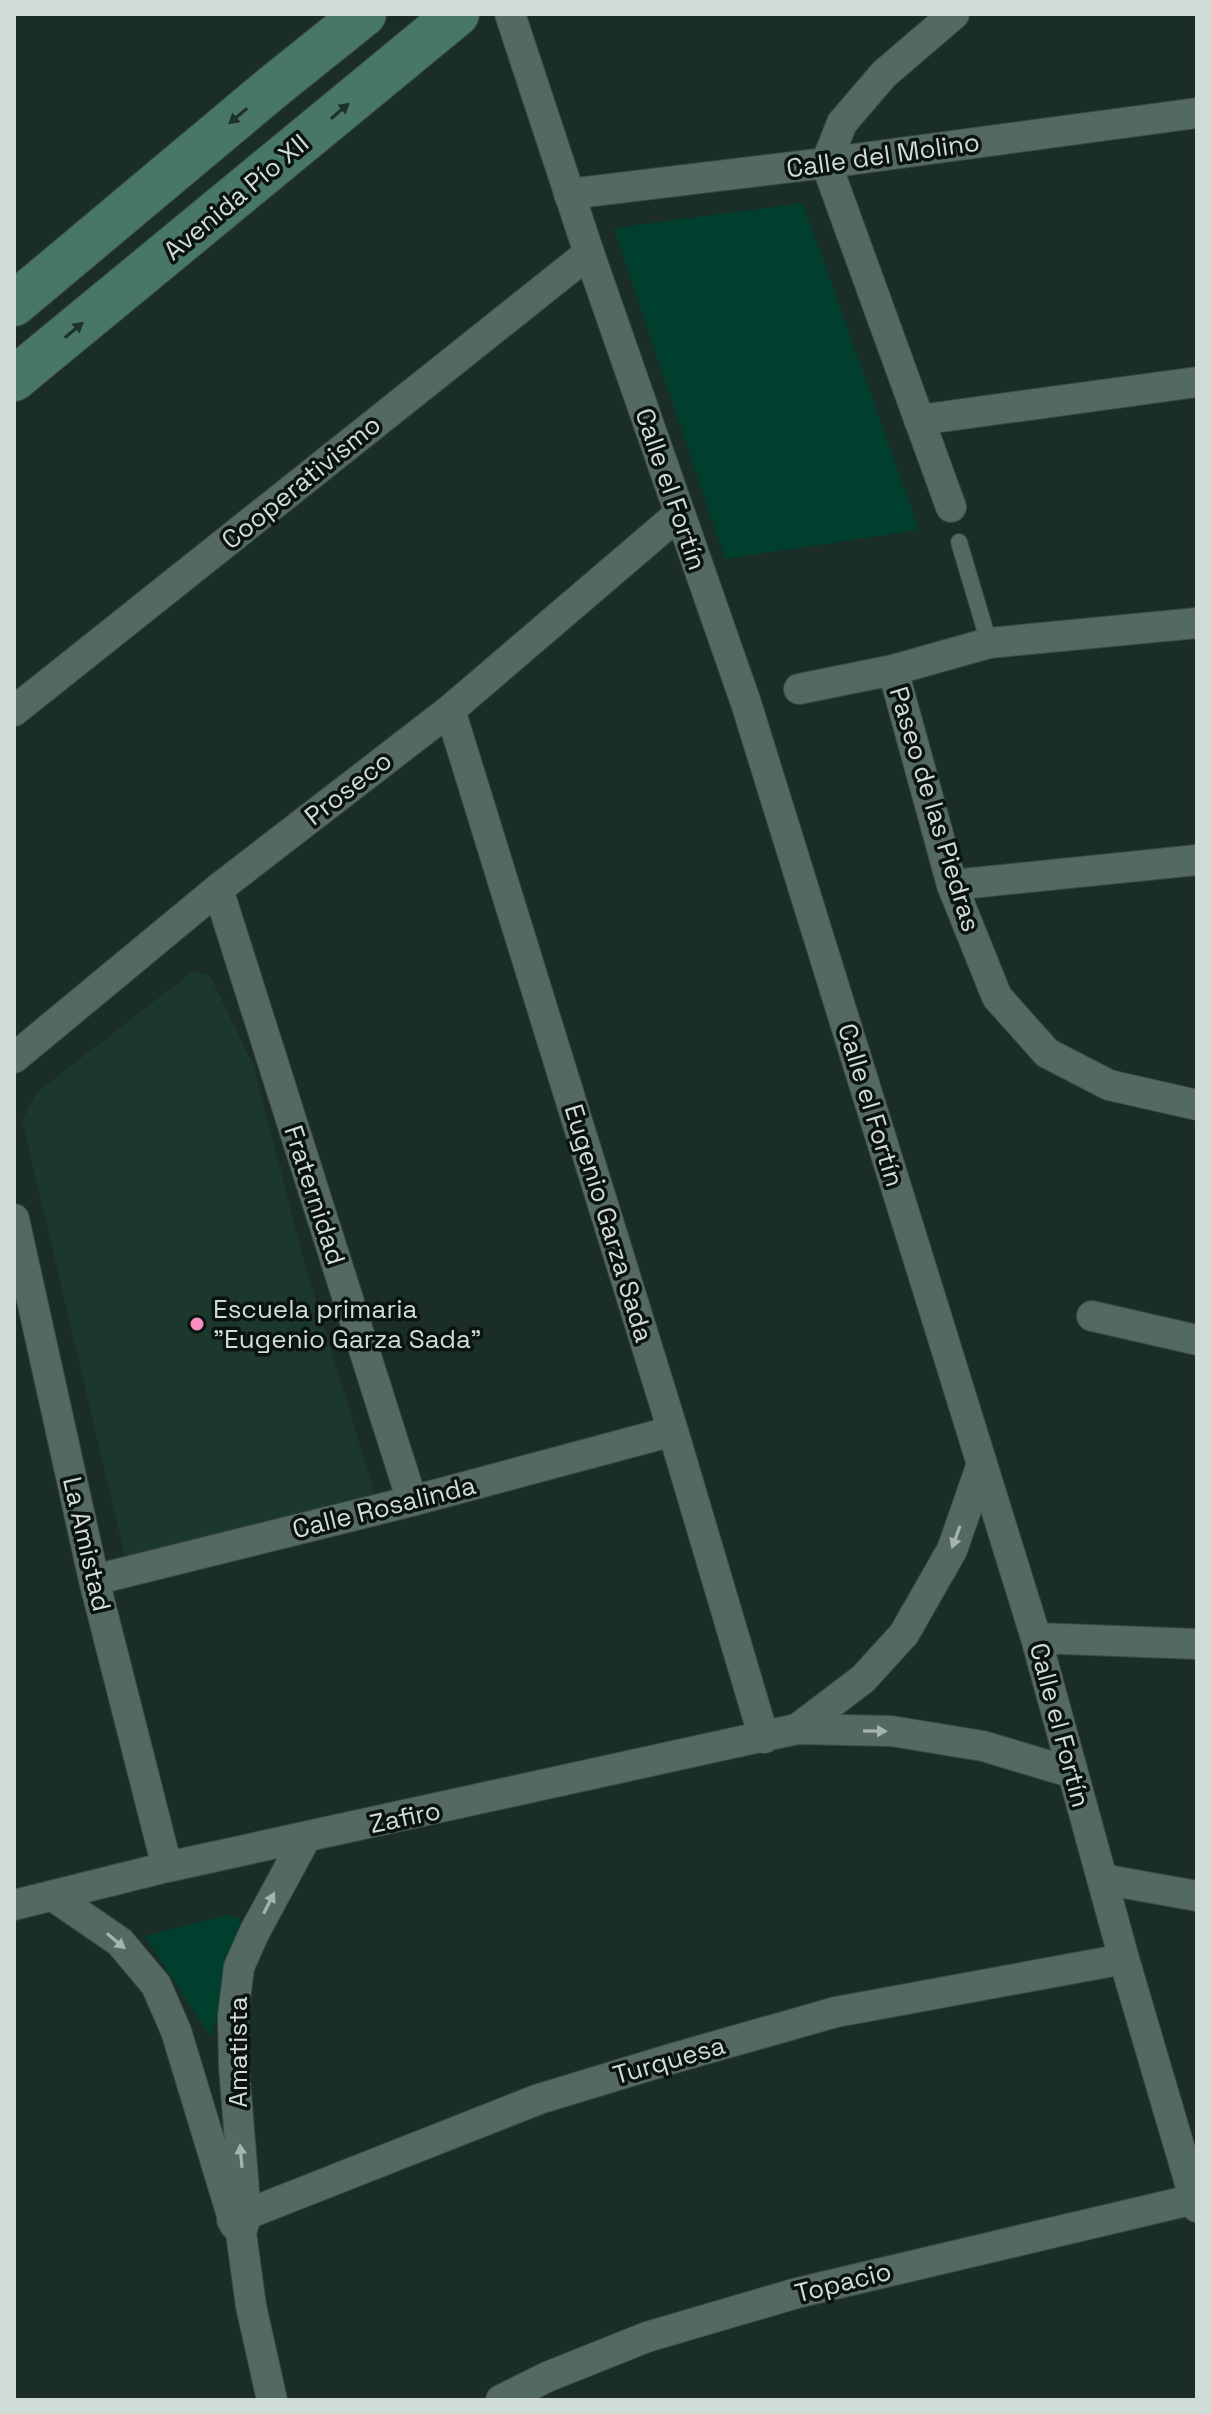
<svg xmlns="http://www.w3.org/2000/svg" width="1211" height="2414" font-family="'Space Grotesk',sans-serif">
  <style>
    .built { fill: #1c372d }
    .green { fill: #003e2d }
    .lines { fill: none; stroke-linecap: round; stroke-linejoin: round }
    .lane-casing { stroke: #394943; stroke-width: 18 }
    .street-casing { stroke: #394943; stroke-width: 32 }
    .secondary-casing { stroke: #394943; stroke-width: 46 }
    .lane { stroke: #546960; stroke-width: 16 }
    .street { stroke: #546960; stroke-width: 30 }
    .secondary { stroke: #497767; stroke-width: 44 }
    .oneway { fill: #1e312a }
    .oneway2 { fill: #a5b4ad }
    .poi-dot { fill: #fa8fc6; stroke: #0b1310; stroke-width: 3 }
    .labels { text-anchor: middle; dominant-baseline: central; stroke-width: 7; stroke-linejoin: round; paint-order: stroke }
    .street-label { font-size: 26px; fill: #d0dcd7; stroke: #0b1310 }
    .poi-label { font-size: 26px; fill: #d0dcd7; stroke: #0b1310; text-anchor: start }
  </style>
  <rect width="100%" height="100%" fill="#1a2d26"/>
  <!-- built -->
  <path class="built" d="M193 971 210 976 253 1064 304 1261 376 1498 125 1557 22 1120 37 1092Z"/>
  <!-- green -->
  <path class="green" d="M803 203 919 530 725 559 614 228Z
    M228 1915 241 1919 211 2037 145 1936Z"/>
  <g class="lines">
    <!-- lane casing -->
    <g class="lane-casing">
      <path id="lane" d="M959 542 989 643"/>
    </g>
    <!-- street casing -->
    <g class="street-casing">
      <path id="street" d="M510 14 589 253 746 703 1036 1638 1124 1959 1197 2207
        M569 194 826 163 1197 113
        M919 420 1197 382
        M951 507 826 163 842 123 884 74 954 14
        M893 670 952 885 997 997 1047 1053 1109 1085 1197 1105
        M799 689 893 670 989 643 1197 623
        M450 710 673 1431 764 1738
        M14 711 589 253
        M952 885 1197 860
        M218 889 412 1501
        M14 1058 218 889 450 710 679 514
        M14 1219 94 1580 167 1867
        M1092 1316 1197 1340
        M94 1580 412 1501 673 1431
        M1036 1638 1197 1644
        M797 1729 863 1679 904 1634 952 1550 982 1464
        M1102 1879 1197 1896
        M53 1896 120 1942 156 1985 176 2031 235 2225
        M14 1905 167 1867 797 1729 891 1731 983 1746 1073 1773
        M232 2220 539 2099 674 2058 836 2012 1124 1959
        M272 2400 251 2306 241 2233 246 2216 234 2067 233 2016 239 1967 255 1931 305 1839
        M501 2400 547 2377 647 2337 797 2293 1195 2199"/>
    </g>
    <!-- secondary casing -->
    <g class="secondary-casing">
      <path id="secondary" d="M14 304 273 87 364 14
        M14 379 457 14"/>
    </g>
    <!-- lane -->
    <use href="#lane" class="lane"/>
    <!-- street -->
    <use href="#street" class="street"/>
    <!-- secondary -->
    <use href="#secondary" class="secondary"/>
  </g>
  <!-- one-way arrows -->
  <defs><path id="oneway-solid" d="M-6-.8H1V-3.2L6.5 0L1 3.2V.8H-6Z" transform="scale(2)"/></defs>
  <g class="oneway">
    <use href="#oneway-solid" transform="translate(340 111) rotate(-40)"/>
    <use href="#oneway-solid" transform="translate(238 116) rotate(140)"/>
    <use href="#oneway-solid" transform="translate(74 330) rotate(-40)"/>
  </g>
  <g class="oneway2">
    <use href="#oneway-solid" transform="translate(956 1537) rotate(110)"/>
    <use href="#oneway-solid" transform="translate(875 1731) rotate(1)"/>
    <use href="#oneway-solid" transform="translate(269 1903) rotate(-63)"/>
    <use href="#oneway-solid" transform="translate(116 1941) rotate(40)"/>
    <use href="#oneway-solid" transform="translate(241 2156) rotate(-95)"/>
  </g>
  <!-- markers -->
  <circle class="poi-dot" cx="197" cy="1324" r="8"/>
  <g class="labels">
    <!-- street labels -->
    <g class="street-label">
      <text transform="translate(883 155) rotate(-8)">Calle del Molino</text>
      <text transform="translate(236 197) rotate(-40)">Avenida Pío XII</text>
      <text transform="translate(301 482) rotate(-39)">Cooperativismo</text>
      <text transform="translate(671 489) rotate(71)">Calle el Fortín</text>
      <text transform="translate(348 788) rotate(-38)">Proseco</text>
      <text transform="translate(935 809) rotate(73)">Paseo de las Piedras</text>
      <text transform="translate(871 1105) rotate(73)">Calle el Fortín</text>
      <text transform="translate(315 1195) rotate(72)">Fraternidad</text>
      <text transform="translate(609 1223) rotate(73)">Eugenio Garza Sada</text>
      <text transform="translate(384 1507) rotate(-14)">Calle Rosalinda</text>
      <text transform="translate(87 1544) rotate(77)">La Amistad</text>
      <text transform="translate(1060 1725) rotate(75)">Calle el Fortín</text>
      <text transform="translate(405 1817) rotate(-12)">Zafiro</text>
      <text transform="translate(238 2052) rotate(-90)">Amatista</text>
      <text transform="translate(669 2060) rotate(-16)">Turquesa</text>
      <text transform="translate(843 2282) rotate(-14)">Topacio</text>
    </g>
    <!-- poi labels -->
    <g class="poi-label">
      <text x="213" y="1309">Escuela primaria<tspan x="213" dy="30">"Eugenio Garza Sada"</tspan></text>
    </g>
  </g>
  <!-- border -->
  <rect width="1211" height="2414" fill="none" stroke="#d0dcd7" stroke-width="32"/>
</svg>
